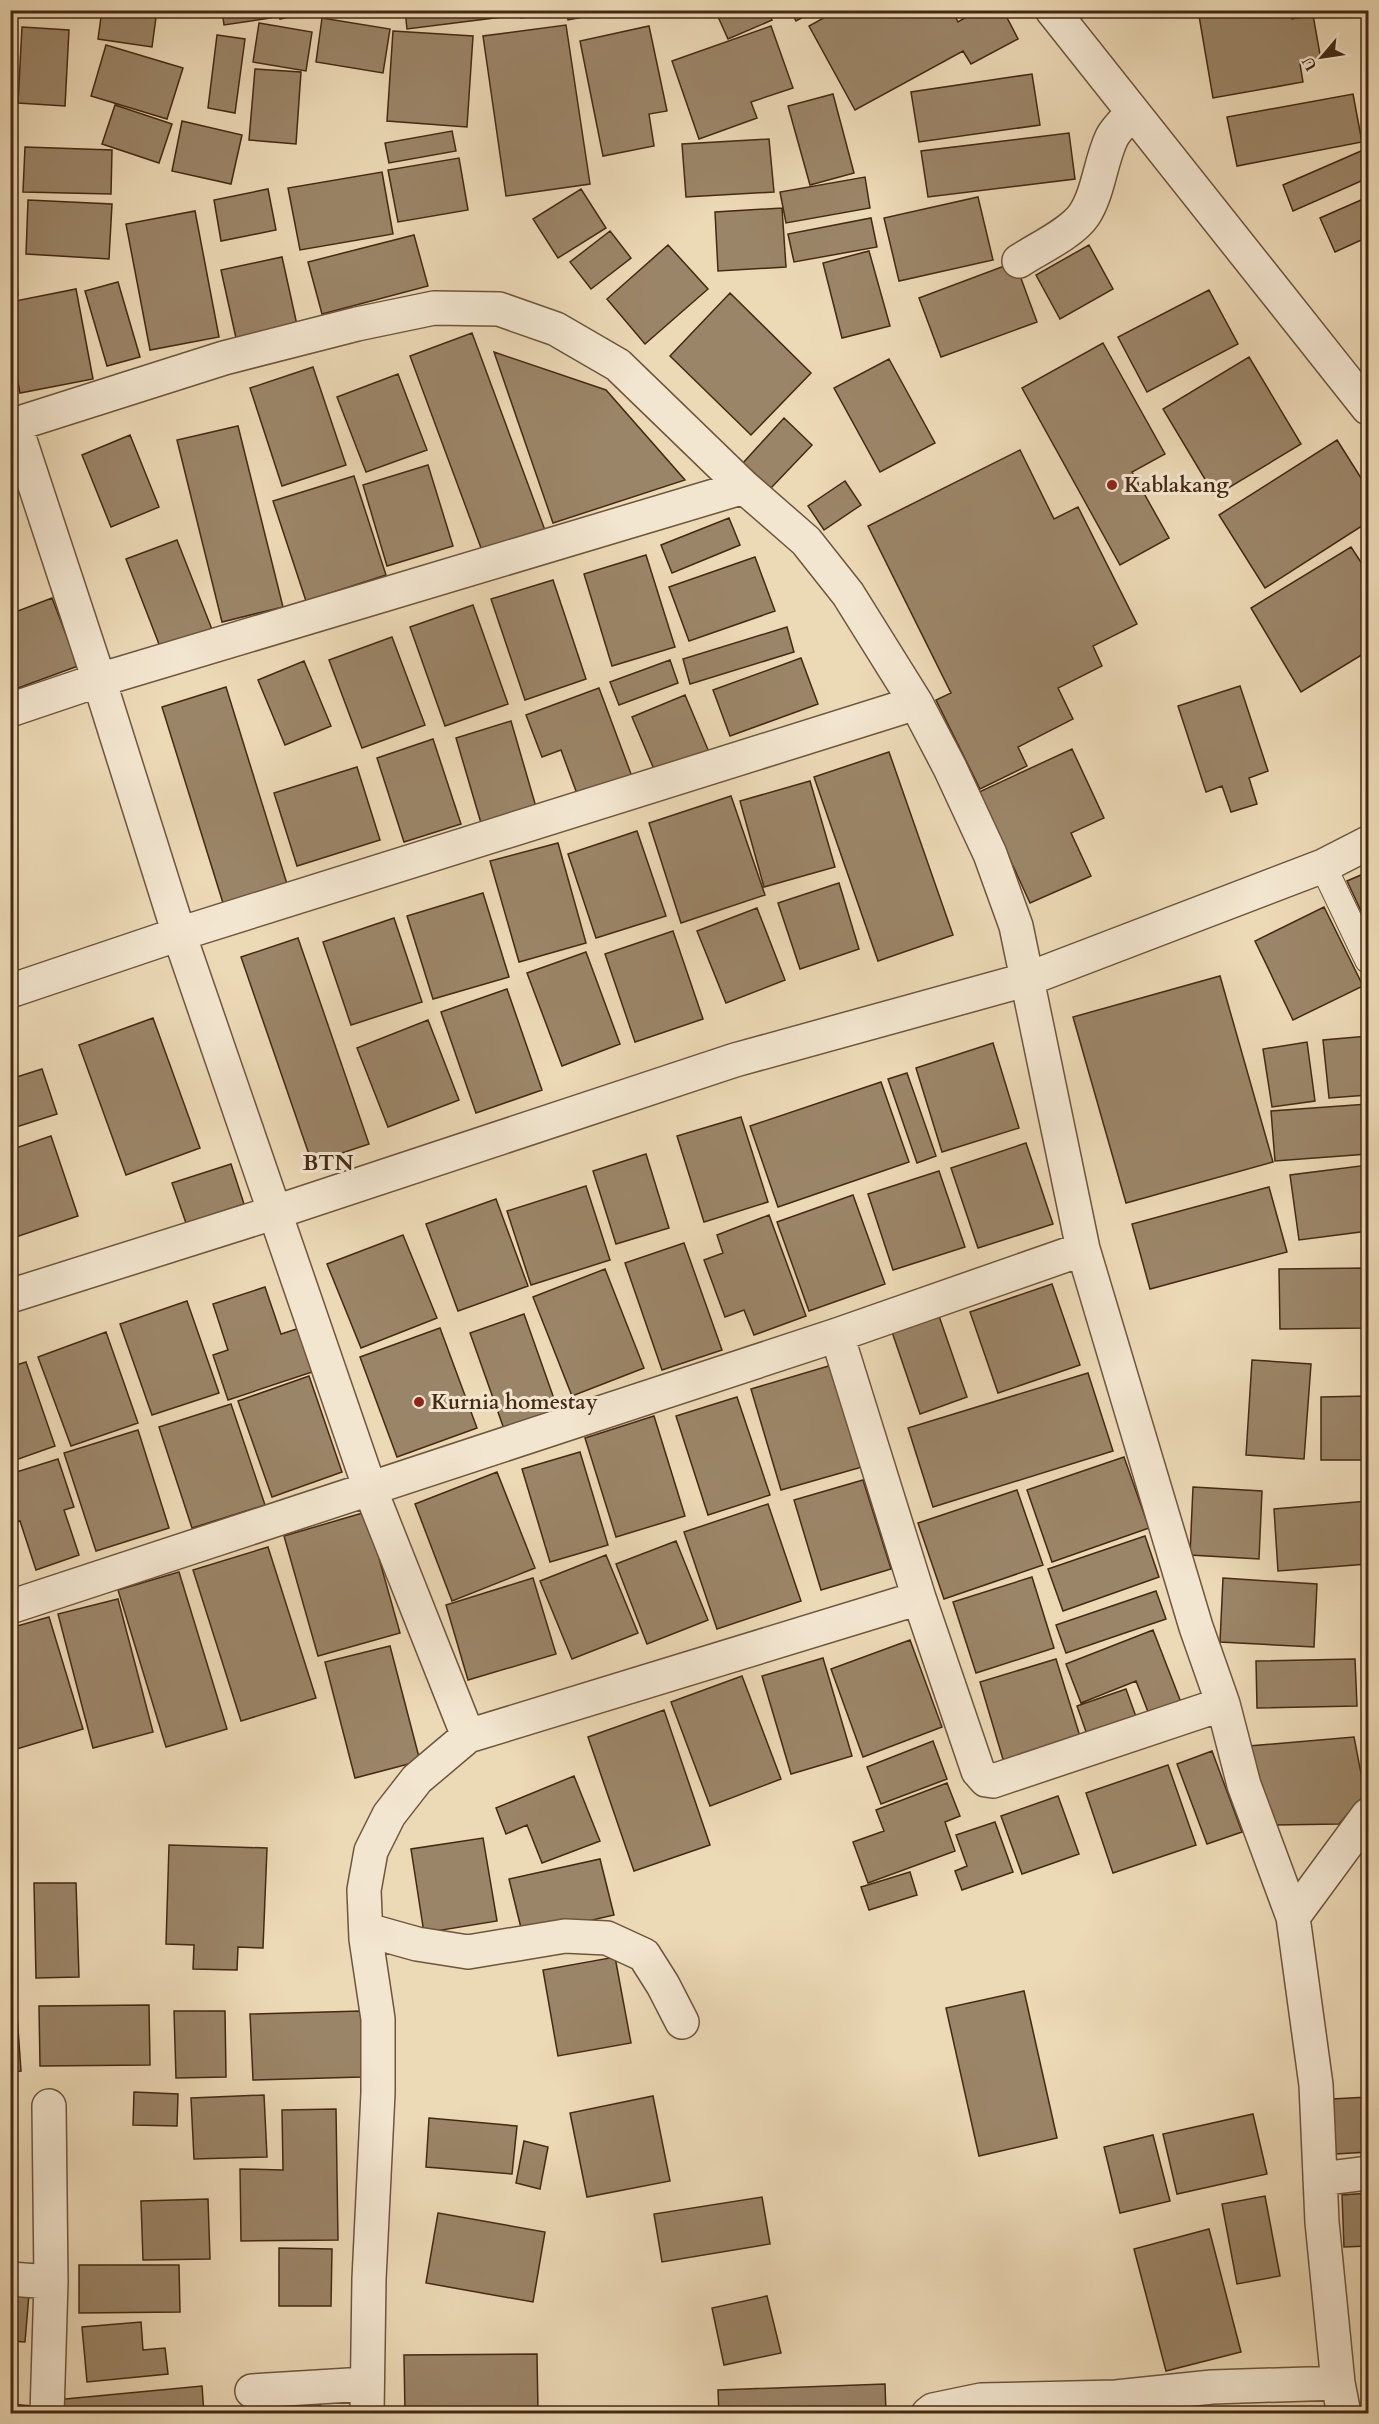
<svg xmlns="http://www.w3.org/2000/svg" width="1379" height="2424" font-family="Cardo,serif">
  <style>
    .building { fill: #9b8568; stroke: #442913; stroke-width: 1.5 }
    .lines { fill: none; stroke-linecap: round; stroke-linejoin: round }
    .service-casing { stroke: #6e553c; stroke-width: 28 }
    .minor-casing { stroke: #6e553c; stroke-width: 36 }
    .service { stroke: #f3e6d0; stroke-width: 26 }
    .minor { stroke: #f3e6d0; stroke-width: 33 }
    .poi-dot { fill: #8f2418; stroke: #f3e6d0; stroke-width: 2 }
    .labels { text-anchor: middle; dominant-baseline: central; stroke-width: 6; stroke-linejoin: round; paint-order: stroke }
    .poi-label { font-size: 21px; font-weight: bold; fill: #442913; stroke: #f3e6d0; text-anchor: start }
    .neighbourhood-label { font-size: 22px; font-weight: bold; fill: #442913; stroke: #f3e6d0 }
  </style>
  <rect width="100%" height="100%" fill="#ecd9b6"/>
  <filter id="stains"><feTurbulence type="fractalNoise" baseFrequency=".00333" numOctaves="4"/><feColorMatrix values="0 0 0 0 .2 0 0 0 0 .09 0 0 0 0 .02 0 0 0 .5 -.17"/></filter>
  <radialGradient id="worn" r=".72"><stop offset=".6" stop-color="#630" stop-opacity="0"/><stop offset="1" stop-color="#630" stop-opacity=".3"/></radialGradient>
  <!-- building -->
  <path class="building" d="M10 10H79V17L10 12Z
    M102 10H157L152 47 98 39Z
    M222 10H269L271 18 224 25Z
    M278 10H321L280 19Z
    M405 10H501L502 17 407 29Z
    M520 10H559V12L521 18Z
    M566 10H604L605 13 568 20Z
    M715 10H768L772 20 728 39Z
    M790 10H816L796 21Z
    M838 10H952L958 22 978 10H1003L1018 39 971 64 963 51 855 110 809 26Z
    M1198 10H1290L1292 19 1313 15 1321 60 1300 64 1303 82 1213 98Z
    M322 18 390 29 383 73 316 62Z
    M259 23 312 32 306 71 253 62Z
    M566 25 590 184 506 196 483 36Z
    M649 26 667 111 649 114 654 146 603 156 580 41Z
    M771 26 793 88 751 102 757 118 699 139 672 61Z
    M22 27 69 30 65 106 18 103Z
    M393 31 473 36 467 127 387 121Z
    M217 35 245 39 235 113 208 108Z
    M106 45 183 68 167 119 91 96Z
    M255 69 301 72 296 144 249 140Z
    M1032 74 1040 125 919 142 911 92Z
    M833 94 854 173 810 185 788 106Z
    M1353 94 1362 142 1237 166 1227 117Z
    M115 105 172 124 159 163 102 144Z
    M182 121 242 135 231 184 172 171Z
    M452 131 456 151 389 163 385 143Z
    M1069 133 1075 179 928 197 921 151Z
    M769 139 774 192 686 197 682 144Z
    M25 147 112 150 111 194 23 192Z
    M1368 148V178L1293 211 1283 185Z
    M459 158 468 210 398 222 388 170Z
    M382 172 393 234 300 250 288 188Z
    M865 177 870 208 786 223 780 192Z
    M268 189 276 230 221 241 214 200Z
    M581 189 606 228 558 258 533 219Z
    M978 197 993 260 899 281 884 218Z
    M1368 197V237L1335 252 1320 218Z
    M28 200 112 204 109 259 26 254Z
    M782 208 786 267 718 271 715 212Z
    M195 211 219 337 150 350 126 224Z
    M871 218 877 247 794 262 788 234Z
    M610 231 631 258 591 289 570 262Z
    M414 235 428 286 322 314 308 262Z
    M668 245 708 289 645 344 607 299Z
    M1089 245 1113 289 1060 319 1036 275Z
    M10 249H14L18 295H10Z
    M869 251 890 326 842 338 823 263Z
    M282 257 297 325 236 338 221 270Z
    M1015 262 1037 322 941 357 919 298Z
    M118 282 140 357 107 366 85 291Z
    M76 289 93 379 20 393 10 341V302Z
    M1209 290 1238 344 1147 392 1118 337Z
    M730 293 811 373 751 435 670 356Z
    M472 333 546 533 484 556 410 356Z
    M1103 343 1165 454 1132 472 1169 538 1120 565 1022 388Z
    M494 352 606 390 685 480 553 523Z
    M1249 357 1301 444 1215 496 1163 409Z
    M889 359 935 443 880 472 834 388Z
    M313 367 346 465 282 486 250 388Z
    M398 374 427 450 366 472 337 397Z
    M784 418 812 445 771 488 743 463Z
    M238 426 283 607 222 622 177 440Z
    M130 435 159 507 111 527 82 455Z
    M1337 440 1368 489V522L1265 588 1219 515Z
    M1020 450 1054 519 1078 507 1137 624 1093 646 1102 666 1058 688 1073 719 1018 747 1027 766 980 789 936 700 951 693 868 526Z
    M428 465 453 546 387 566 363 485Z
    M354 476 386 575 306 601 273 501Z
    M845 481 861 505 824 530 808 506Z
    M729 518 740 545 672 573 661 545Z
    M177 540 215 637 164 657 126 559Z
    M1351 547 1368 573V651L1301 692 1251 608Z
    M646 555 675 647 612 666 584 574Z
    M755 557 775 611 689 641 669 587Z
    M553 580 586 679 525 700 491 599Z
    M52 598 78 666 10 691V614Z
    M473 605 508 704 445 726 410 627Z
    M787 627 794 652 690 684 683 659Z
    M392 637 425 725 362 748 329 660Z
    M801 658 818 704 730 736 713 690Z
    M670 660 678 683 619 705 610 682Z
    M304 661 331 726 285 745 258 680Z
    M1240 686 1268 771 1249 778 1257 804 1231 812 1222 786 1206 792 1178 706Z
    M226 687 287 884 223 903 162 707Z
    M599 688 634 782 580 802 561 750 542 757 526 715Z
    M685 695 709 752 656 774 632 717Z
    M511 721 536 807 481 823 456 738Z
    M433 739 461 824 404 842 377 758Z
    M1072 749 1104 818 1071 833 1091 876 1030 903 979 792Z
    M889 752 953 935 878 961 814 777Z
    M357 767 380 840 297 866 274 793Z
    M810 781 835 867 764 887 740 801Z
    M731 796 765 895 681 923 649 823Z
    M637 831 666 916 596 938 568 854Z
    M558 843 586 943 519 962 490 861Z
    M1368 872V926L1347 881Z
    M839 883 859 949 800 969 778 903Z
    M483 893 509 977 433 999 407 916Z
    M1324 907 1363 986 1293 1020 1255 941Z
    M757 908 785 980 726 1003 697 931Z
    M394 918 422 1002 351 1025 323 942Z
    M673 931 703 1019 635 1042 605 954Z
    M298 938 369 1144 312 1163 241 957Z
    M586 952 620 1044 562 1066 527 973Z
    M1220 976 1273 1162 1126 1203 1073 1017Z
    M507 989 542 1090 476 1113 441 1012Z
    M153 1018 200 1148 126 1175 79 1045Z
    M428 1020 459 1100 388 1127 357 1048Z
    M1368 1036V1095L1329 1098 1323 1040Z
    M1307 1042 1315 1101 1272 1107 1263 1049Z
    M993 1043 1019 1128 942 1152 916 1068Z
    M42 1069 57 1114 10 1129V1079Z
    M907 1073 936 1156 917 1163 888 1079Z
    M881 1082 909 1162 778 1207 750 1126Z
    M1368 1104V1154L1275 1161 1271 1111Z
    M741 1117 768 1202 704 1222 677 1136Z
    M51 1136 78 1216 10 1239V1150Z
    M1026 1143 1053 1224 978 1248 951 1168Z
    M646 1154 669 1228 616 1244 593 1171Z
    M231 1164 244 1204 186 1223 172 1183Z
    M1368 1165V1231L1299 1240 1290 1175Z
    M939 1171 965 1247 893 1270 868 1194Z
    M586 1186 610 1260 531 1285 507 1211Z
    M1269 1187 1287 1252 1150 1289 1132 1224Z
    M853 1195 885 1284 809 1311 777 1222Z
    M496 1199 528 1286 458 1311 426 1224Z
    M769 1215 806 1316 754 1335 744 1310 725 1317 704 1260 723 1253 717 1235Z
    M403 1235 437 1318 361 1348 327 1264Z
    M684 1243 722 1350 662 1370 625 1263Z
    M1368 1268V1328L1280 1329 1279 1269Z
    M605 1269 644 1368 572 1396 533 1297Z
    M1052 1284 1080 1365 998 1393 970 1312Z
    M265 1287 281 1334 300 1328 315 1371 228 1400 213 1355 228 1350 213 1304Z
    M187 1301 219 1393 152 1415 120 1324Z
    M524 1314 558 1410 504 1429 470 1333Z
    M939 1316 967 1397 920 1414 892 1332Z
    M440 1328 477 1428 397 1457 360 1357Z
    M106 1332 138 1423 71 1446 38 1357Z
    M1252 1360 1311 1364 1304 1459 1246 1455Z
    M26 1362 55 1446 10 1462V1367Z
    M832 1365 862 1467 781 1490 751 1389Z
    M1088 1373 1113 1451 933 1507 908 1428Z
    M309 1376 342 1472 272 1497 238 1401Z
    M1368 1396V1460H1321V1397Z
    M737 1397 770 1495 708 1515 676 1416Z
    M231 1404 265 1505 192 1528 159 1427Z
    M654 1416 685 1516 616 1537 585 1438Z
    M138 1430 169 1528 96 1551 64 1453Z
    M580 1452 608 1545 550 1562 522 1469Z
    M1124 1457 1149 1528 1052 1562 1027 1490Z
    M58 1459 74 1507 64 1510 79 1555 36 1570 20 1521 10 1524V1474Z
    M497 1472 535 1568 452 1601 415 1504Z
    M863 1480 891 1569 821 1590 794 1500Z
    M1193 1487 1262 1491 1259 1559 1190 1555Z
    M1017 1490 1043 1565 944 1599 918 1523Z
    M1368 1501V1564L1278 1571 1274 1509Z
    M768 1504 801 1601 717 1629 684 1532Z
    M366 1512 400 1633 318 1656 284 1536Z
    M1145 1536 1159 1577 1063 1611 1048 1569Z
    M676 1541 708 1620 647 1644 616 1564Z
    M268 1547 316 1698 241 1721 193 1570Z
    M606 1555 638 1633 572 1659 540 1581Z
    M179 1572 227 1729 166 1747 118 1590Z
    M1032 1577 1054 1648 976 1673 953 1602Z
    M533 1578 556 1654 468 1680 446 1605Z
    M1223 1578 1317 1584 1314 1647 1220 1642Z
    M1156 1591 1166 1619 1066 1653 1056 1625Z
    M118 1599 153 1732 93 1748 58 1614Z
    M49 1617 83 1729 10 1751V1628Z
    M1153 1630 1184 1710 1152 1722 1136 1681 1081 1703 1066 1664Z
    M910 1640 942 1727 863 1757 831 1669Z
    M390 1646 420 1761 355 1778 325 1662Z
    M823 1658 852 1756 791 1774 762 1676Z
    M1056 1659 1082 1743 1005 1766 980 1682Z
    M1355 1659 1357 1706 1257 1708 1256 1661Z
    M742 1676 781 1779 710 1806 671 1702Z
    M1126 1689 1139 1725 1090 1743 1077 1706Z
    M664 1710 710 1845 634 1871 588 1737Z
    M1354 1737 1365 1794 1339 1824 1274 1825 1248 1773 1249 1746Z
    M933 1741 947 1779 881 1804 867 1767Z
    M1212 1751 1242 1832 1207 1844 1177 1764Z
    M1168 1765 1196 1845 1113 1873 1086 1793Z
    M574 1776 600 1841 542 1863 527 1825 506 1834 496 1808Z
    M947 1783 960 1816 945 1822 955 1851 868 1883 853 1842 884 1831 876 1810Z
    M1058 1796 1079 1854 1022 1874 1001 1816Z
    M995 1822 1013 1872 962 1890 955 1871 967 1866 956 1835Z
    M483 1838 497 1921 424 1933 411 1849Z
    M169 1845 267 1848 263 1948 238 1947 237 1970 193 1969 194 1945 166 1944Z
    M600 1859 614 1915 523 1936 509 1879Z
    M910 1872 917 1895 869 1910 861 1887Z
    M34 1883H76L79 1977 36 1978Z
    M615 1957 631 2043 558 2056 543 1970Z
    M10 1986H15L21 2071 10 2072Z
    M1024 1991 1057 2138 979 2156 946 2008Z
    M149 2005 150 2065 40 2066 39 2006Z
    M174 2011H225L226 2077 176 2078Z
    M361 2011 362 2077 253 2080 250 2014Z
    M134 2092 178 2094 177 2126 133 2125Z
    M264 2095 267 2157 194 2159 191 2098Z
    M653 2096 670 2181 587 2197 570 2113Z
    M1368 2097V2152L1336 2154 1332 2099Z
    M336 2109 338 2240 241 2241 240 2169 283 2170 282 2110Z
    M1253 2114 1267 2174 1177 2194 1163 2134Z
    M429 2118 517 2126 512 2174 426 2167Z
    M1153 2135 1170 2201 1120 2213 1104 2147Z
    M524 2141 548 2147 540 2189 516 2183Z
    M10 2184 13 2262H10Z
    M1368 2193V2246L1344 2247 1342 2195Z
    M1265 2196 1280 2276 1237 2284 1222 2204Z
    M762 2197 770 2244 662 2262 654 2214Z
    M208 2199 210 2259 143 2260 141 2201Z
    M438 2213 545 2232 533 2302 426 2283Z
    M1209 2229 1241 2352 1166 2371 1134 2249Z
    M279 2248 332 2249 331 2306H279Z
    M79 2265H179L180 2312 79 2313Z
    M10 2293 29 2294 25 2342 10 2341Z
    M767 2296 781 2353 724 2365 712 2308Z
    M141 2322 143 2350 165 2348 168 2374 87 2382 82 2327Z
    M537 2354 538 2412 405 2413 404 2355Z
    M885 2384 886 2414H719L718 2390Z
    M202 2386 204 2414H56L55 2400Z
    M319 2399 322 2414H268L267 2407Z
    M10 2404 32 2406 31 2414H10Z"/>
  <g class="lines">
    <!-- service casing -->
    <g class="service-casing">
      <path id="service" d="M1323 866 1368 960"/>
    </g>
    <!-- minor casing -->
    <g class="minor-casing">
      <path id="minor" d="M1052 10 1368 408
        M1019 261C1037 249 1072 233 1084 215 1099 192 1100 162 1112 137 1117 128 1126 120 1133 112
        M15 425 99 680 179 934 370 1489 468 1736
        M10 426 224 358 357 324 434 308 499 309 556 329 618 365 744 487 806 541 848 594 916 703 950 768 990 854 1016 926 1083 1249 1196 1627 1223 1704 1244 1785 1293 1917 1316 2085 1322 2222 1338 2383 1344 2414
        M10 710 99 680 744 487
        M10 991 179 934 916 703
        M10 1296 276 1212 735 1060 1025 980 1323 866 1368 843
        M837 1335 919 1598 978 1771 986 1780 993 1781 1223 1704
        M10 1607 837 1335 1083 1249
        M1293 1917 1368 1815
        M367 1930 417 1944 468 1952 565 1936 607 1938 644 1955 663 1985 682 2022
        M1320 2179 1368 2173
        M10 2279 51 2282
        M252 2391 366 2384
        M47 2414 51 2282 49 2106
        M367 2414 369 2279 378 2093V2019L366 1939 364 1890 371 1851 389 1815 417 1779 468 1736 919 1598
        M928 2414 933 2410 981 2400 1116 2397 1212 2387 1338 2383"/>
    </g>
    <!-- service -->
    <use href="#service" class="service"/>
    <!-- minor -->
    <use href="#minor" class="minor"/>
  </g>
  <!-- markers -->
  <g class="poi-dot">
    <circle cx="1112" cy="485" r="6"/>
    <circle cx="419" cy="1402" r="6"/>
  </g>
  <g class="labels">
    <!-- poi labels -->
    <g class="poi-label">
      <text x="1124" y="485">Kablakang</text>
      <text x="431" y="1402">Kurnia homestay</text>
    </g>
    <!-- neighbourhood labels -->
    <g class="neighbourhood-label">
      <text x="328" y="1163">BTN</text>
    </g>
  </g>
  <!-- margin -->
  <rect width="1379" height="2424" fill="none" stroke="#ecd9b6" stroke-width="36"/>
  <rect x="12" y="12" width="1355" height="2400" fill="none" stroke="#442913" stroke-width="3"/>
  <rect x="18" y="18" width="1343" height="2388" fill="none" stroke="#442913" stroke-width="1.5"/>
  <!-- north arrow -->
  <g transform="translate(1322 57) rotate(241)" stroke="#f3e6d0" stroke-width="4.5" paint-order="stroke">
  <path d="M0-4.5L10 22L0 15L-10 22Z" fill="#442913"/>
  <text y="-9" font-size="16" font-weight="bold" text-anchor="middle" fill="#442913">U</text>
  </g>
  <rect width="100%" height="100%" filter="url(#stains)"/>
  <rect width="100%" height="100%" fill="url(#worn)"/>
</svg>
